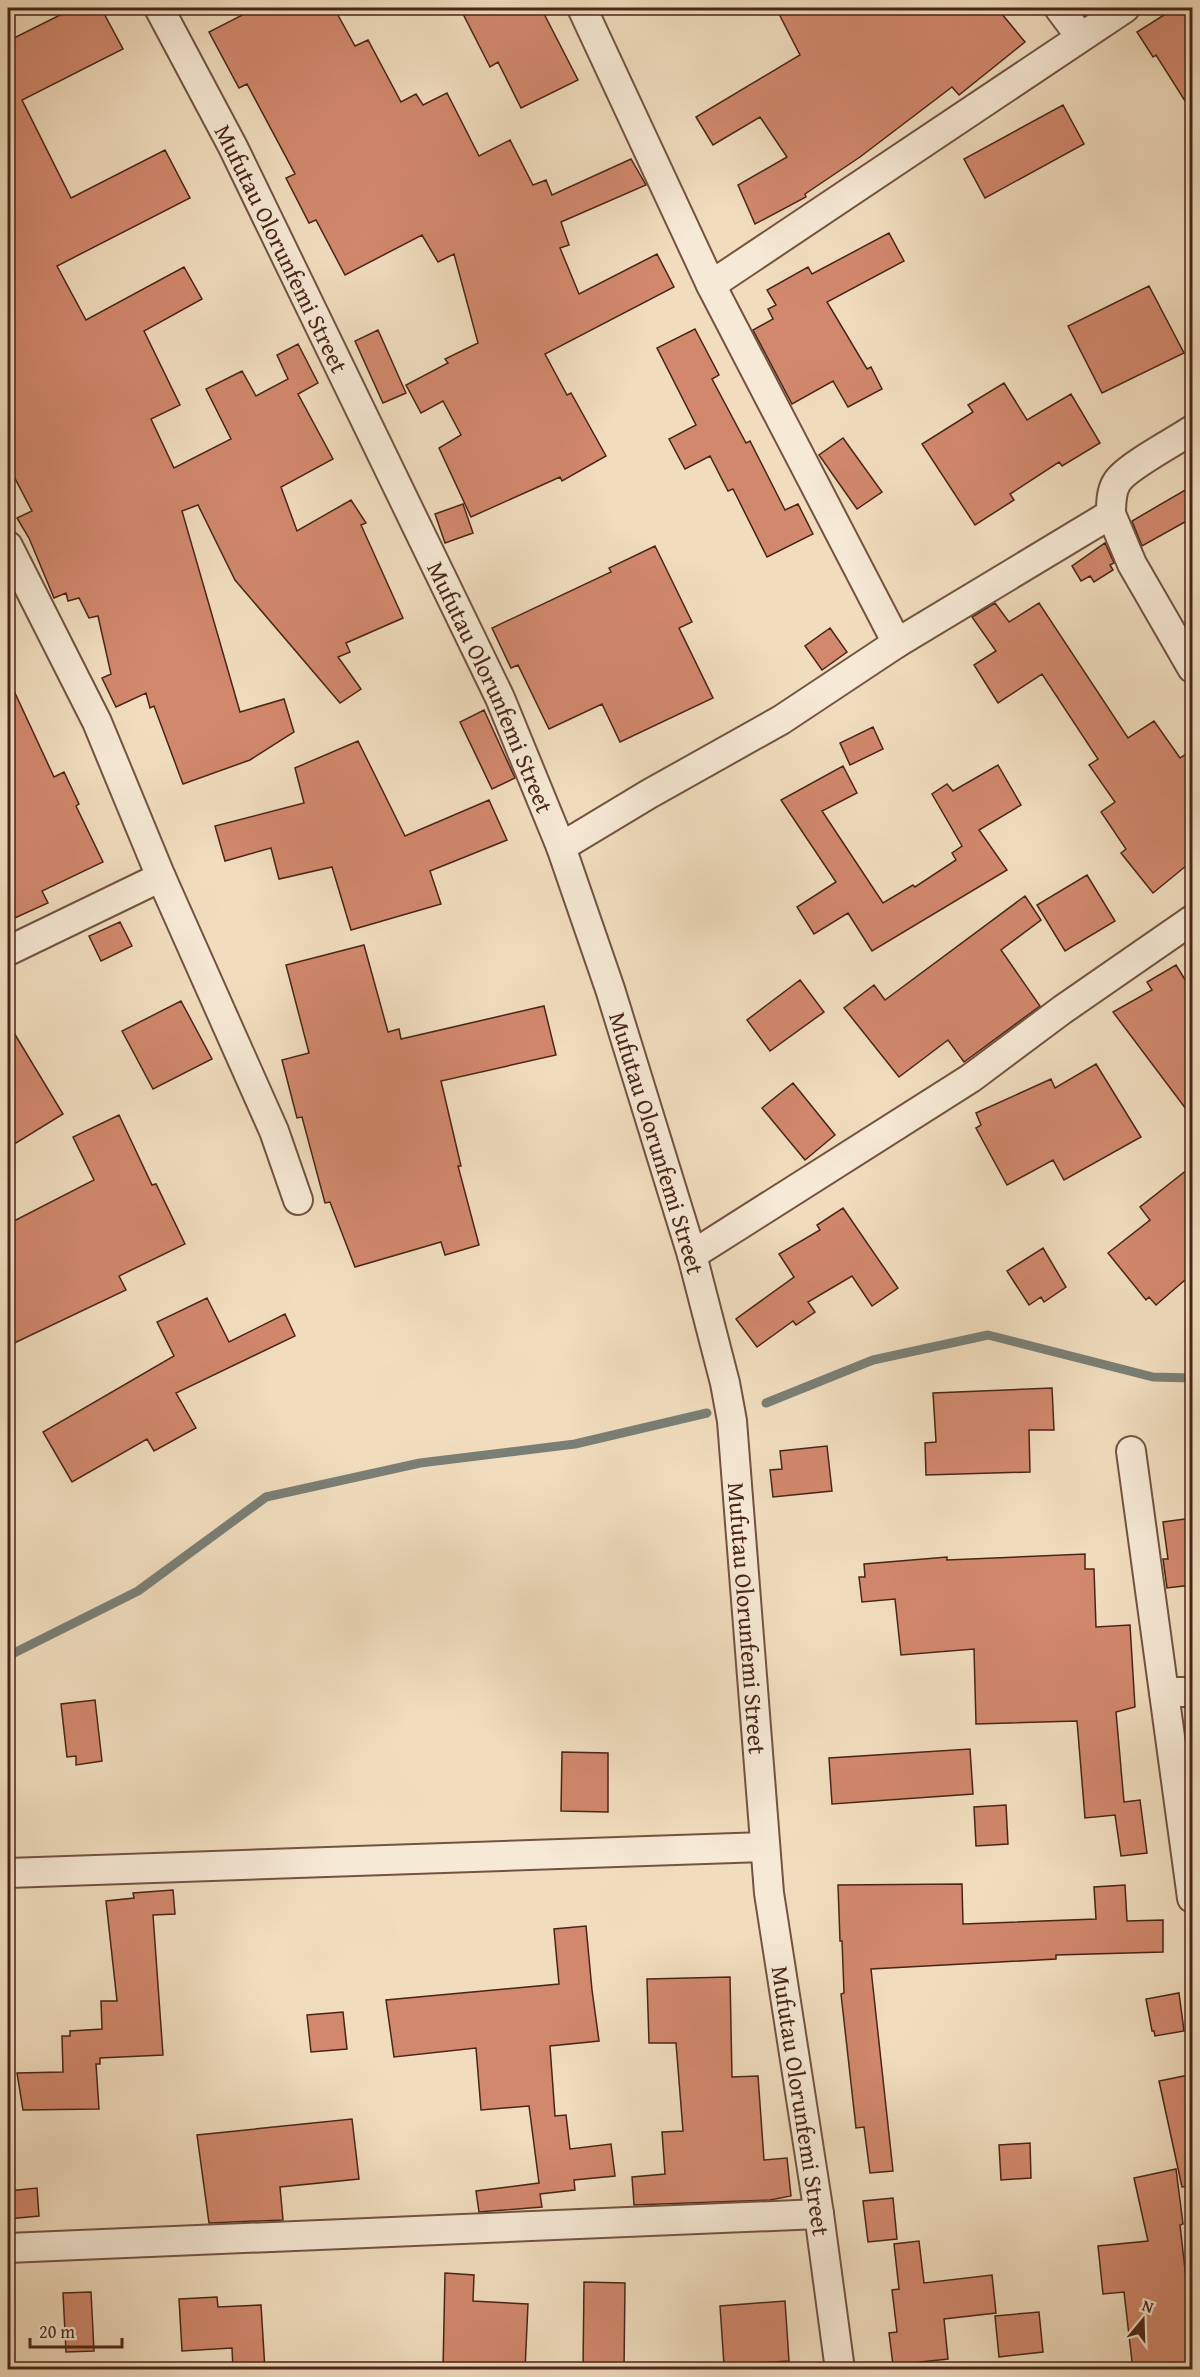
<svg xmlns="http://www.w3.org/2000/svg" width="1200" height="2377" font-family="'Gentium Book Plus',serif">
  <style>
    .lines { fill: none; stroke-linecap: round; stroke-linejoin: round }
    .stream { stroke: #7a7f76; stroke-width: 9 }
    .building { fill: #d2886d; stroke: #492517; stroke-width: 1.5 }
    .street-casing { stroke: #735341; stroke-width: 32 }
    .street { stroke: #f6e9d5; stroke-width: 28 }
    .labels { text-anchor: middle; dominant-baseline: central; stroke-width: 4.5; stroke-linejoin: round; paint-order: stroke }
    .street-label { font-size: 24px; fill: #492517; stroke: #f6e9d5 }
  </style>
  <rect width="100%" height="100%" fill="#f1ddbe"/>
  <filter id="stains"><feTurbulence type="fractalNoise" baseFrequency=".00333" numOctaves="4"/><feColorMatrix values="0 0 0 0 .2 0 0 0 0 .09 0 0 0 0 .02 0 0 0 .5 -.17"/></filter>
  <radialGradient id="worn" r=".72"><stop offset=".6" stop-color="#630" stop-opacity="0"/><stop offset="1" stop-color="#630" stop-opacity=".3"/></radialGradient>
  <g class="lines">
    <!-- stream -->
    <path class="stream" d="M766 1403 873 1360 988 1335 1153 1377 1192 1378
      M8 1656 138 1591 266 1497 420 1463 575 1444 707 1413"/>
  </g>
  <!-- building -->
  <path class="building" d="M74 8H101L123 49 22 100 71 198 165 150 190 198 57 266 86 320 184 267 202 299 144 331 180 405 151 419 174 468 231 439 206 389 242 371 256 396 288 379 277 355 298 344 318 383 298 394 333 459 281 487 297 531 351 500 366 523 361 525 403 618 346 643 350 652 338 657 361 689 340 703 235 580 198 505 182 511 240 712 284 699 294 732 250 760 183 784 154 706 150 708 146 693 116 707 102 678 111 674 98 616 89 618 79 598 68 601 66 593 54 598 29 538 17 518 32 511 8 465V41Z
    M256 8H334L355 46 368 40 401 102 416 94 423 105 447 93 479 156 510 140 533 185 546 180 552 195 631 159 646 185 561 222 569 245 560 248 579 294 657 254 674 287 545 354 567 395 571 393 606 456 562 481 560 477 471 517 439 448 461 435 443 401 421 413 406 385 448 363 445 359 478 343 454 254 438 262 422 235 345 275 316 220 309 223 286 178 295 174 247 84 239 88 209 32Z
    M460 8H541L578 80 521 108 498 62 490 67Z
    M776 8H997L1025 42 959 95 952 87 860 157 805 194 806 197 755 224 738 185 787 157 760 117 713 145 696 117 800 55Z
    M1175 8H1192V112L1156 55 1153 57 1137 32Z
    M1063 105 1084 144 985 198 964 159Z
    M889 233 904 261 827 302 867 369 871 367 882 389 848 407 833 381 792 404 753 330 773 319 768 309 776 305 767 290 808 267 812 274Z
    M1149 286 1184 353 1102 393 1068 326Z
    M695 329 719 375 712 379 746 443 750 441 785 510 798 504 813 534 767 557 733 489 728 491 710 456 685 469 669 439 696 425 657 348Z
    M378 330 406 393 383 403 355 341Z
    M1004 383 1027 420 1071 394 1100 443 1062 466 1059 462 1010 494 1014 500 975 525 922 444 973 412 968 405Z
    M843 438 882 492 857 509 819 455Z
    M1192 486V518L1142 546 1132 521Z
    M463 504 473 533 445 543 435 514Z
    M1105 543 1114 563 1110 565 1113 570 1094 582 1090 576 1081 581 1072 566Z
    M655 546 692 622 679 628 713 698 620 742 602 704 549 729 518 665 511 668 492 628 611 572 609 568Z
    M995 603 1009 622 1039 603 1128 738 1154 721 1180 758 1192 750V861L1153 893 1121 853 1126 849 1101 812 1115 802 1089 765 1098 759 1042 674 998 703 974 665 996 651 972 617Z
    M830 628 847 652 822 670 805 646Z
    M8 678 54 777 64 772 79 804 76 806 103 862 42 891 48 903 8 921Z
    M484 710 515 778 492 789 460 722Z
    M873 727 883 749 850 765 840 743Z
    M358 741 405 836 489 800 507 840 430 871 441 904 351 930 332 867 279 879 271 848 225 861 215 826 304 803 295 768Z
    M998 765 1021 805 979 830 1007 870 872 951 848 913 814 934 797 907 836 882 781 800 843 766 857 793 822 811 883 903 913 885 915 887 956 860 952 853 962 846 932 794 947 784 953 791Z
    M1087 875 1115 921 1065 951 1037 905Z
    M1025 896 1041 920 1001 950 1040 1006 964 1062 948 1040 899 1077 844 1008 874 985 885 1000Z
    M120 922 132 946 101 961 89 936Z
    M364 945 388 1032 399 1029 401 1039 544 1006 556 1055 441 1081 461 1166H458L479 1245 445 1255 441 1242 355 1267 330 1202 325 1203 302 1117 297 1118 282 1060 309 1053 286 965Z
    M1176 965 1192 991V1117L1113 1012 1152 990 1147 982Z
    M800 980 824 1012 770 1051 747 1020Z
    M181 1001 212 1059 153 1089 122 1031Z
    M8 1023 63 1114 8 1148Z
    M1096 1064 1141 1137 1064 1180 1053 1160 1007 1185 976 1128 981 1125 976 1113 1051 1079 1055 1088Z
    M793 1083 835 1135 805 1160 762 1108Z
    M119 1115 152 1185 156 1184 185 1244 119 1276 126 1290 8 1346V1224L94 1180 73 1137Z
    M1192 1166V1274L1156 1305 1149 1297 1146 1300 1108 1253 1150 1220 1140 1207Z
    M843 1208 898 1288 872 1306 852 1276 808 1302 815 1312 796 1325 793 1321 757 1347 736 1319 794 1277 779 1254 820 1230 817 1225Z
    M1043 1248 1066 1287 1044 1302 1041 1297 1029 1305 1007 1271Z
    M207 1298 229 1342 285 1314 295 1336 176 1393 196 1428 154 1451 147 1439 72 1482 43 1432 174 1356 157 1322Z
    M1052 1388 1054 1430H1029L1030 1472 926 1475 925 1443 936 1442 933 1393Z
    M827 1446 832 1491 773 1497 770 1470 782 1469 780 1451Z
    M1192 1518V1585L1167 1588 1163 1559H1168L1163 1522Z
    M1085 1554V1569H1094L1096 1627 1130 1625 1135 1707 1116 1712 1124 1802 1140 1800 1147 1853 1121 1856 1115 1815 1085 1818 1077 1721 976 1724 974 1649 901 1655 895 1599 862 1602 859 1577H865L864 1564 947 1557V1560Z
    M95 1700 102 1761 76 1765V1756L67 1757 61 1704Z
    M970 1749 973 1794 832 1804 829 1758Z
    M562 1752 608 1753V1812L561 1811Z
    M1006 1805 1008 1844 976 1846 974 1807Z
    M962 1884 963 1924 1096 1919 1094 1887 1125 1885 1127 1921 1163 1920V1952L1056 1955V1959L871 1969 893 2171 870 2173 864 2127 856 2128 841 1994 844 1993 842 1941H840L838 1885Z
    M173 1890 175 1914 153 1915 163 2055 100 2058V2064H96L99 2109 23 2110 17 2073 63 2072 62 2036H70V2031L102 2029 101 2001H117L106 1901 134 1898 133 1893Z
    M586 1926 592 1990 599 2041 550 2046 555 2116 566 2115 570 2149 611 2144 615 2176 574 2180 575 2190 540 2194 542 2207 479 2212 476 2191 539 2183 529 2106 481 2110 476 2048 394 2057 386 2000 559 1984 554 1929Z
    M730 1977 732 2077 758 2076 764 2160 787 2158 791 2196 770 2200 634 2205 632 2177 665 2174 662 2132 683 2131 676 2043H649L647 1979Z
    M1179 1993 1184 2031 1155 2036 1154 2031H1152L1146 1999Z
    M343 2012 347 2049 311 2052 307 2015Z
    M1189 2075 1192 2090V2186L1182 2187 1159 2081Z
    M352 2119 359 2179 280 2187 283 2220 209 2223 197 2135Z
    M1030 2143 1031 2178 1001 2180 999 2145Z
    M1176 2169 1183 2224 1180 2225 1192 2332V2370H1133L1124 2292 1103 2294 1098 2246 1148 2241 1134 2178Z
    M37 2188 39 2216 8 2219V2191Z
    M893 2198 897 2239 868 2242 863 2201Z
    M919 2241 924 2283 992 2275 996 2313 944 2319 948 2359 893 2365 889 2333 897 2332 892 2290 899 2289 894 2244Z
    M445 2273 474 2275 473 2301 528 2304 525 2370H443Z
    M584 2282 625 2283 624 2370H583Z
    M91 2292 94 2351 66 2352 63 2293Z
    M217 2297 218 2307 261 2305 265 2370H233L232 2348 182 2351 179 2299Z
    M785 2301 789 2361 724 2365 720 2306Z
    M1039 2312 1043 2352 999 2357 995 2316Z"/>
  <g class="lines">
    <!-- street casing -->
    <g class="street-casing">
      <g id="street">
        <path id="s1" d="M159 8 233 147 500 698 561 847 610 989 692 1255 725 1383 732 1421 769 1893 819 2214 840 2370"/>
        <path d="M582 8 711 285 897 643"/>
        <path d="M1059 8 1080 36"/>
        <path d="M711 285 1125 8"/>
        <path d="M1111 514 1132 564 1192 668"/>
        <path d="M8 546 97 722 161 877 274 1131 298 1200"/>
        <path d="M561 847 649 794 781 720 897 643 1111 514C1111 503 1111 491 1117 482 1126 467 1176 441 1192 430"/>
        <path d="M8 951 161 877"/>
        <path d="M692 1255 971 1078 1062 1010 1192 920"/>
        <path d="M1131 1451 1192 1898"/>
        <path d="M1164 1692H1192"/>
        <path d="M8 1873 765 1847"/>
        <path d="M8 2248 819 2214"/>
      </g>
    </g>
    <!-- street -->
    <use href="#street" class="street"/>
  </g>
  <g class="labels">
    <!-- street labels -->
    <g class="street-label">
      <text stroke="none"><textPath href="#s1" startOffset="270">Mufutau Olorunfemi Street</textPath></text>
      <text stroke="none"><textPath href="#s1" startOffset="756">Mufutau Olorunfemi Street</textPath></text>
      <text stroke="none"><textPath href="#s1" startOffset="1242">Mufutau Olorunfemi Street</textPath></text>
      <text stroke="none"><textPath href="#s1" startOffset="1728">Mufutau Olorunfemi Street</textPath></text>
      <text stroke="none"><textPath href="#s1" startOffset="2214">Mufutau Olorunfemi Street</textPath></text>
    </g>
  </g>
  <!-- margin -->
  <rect width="1200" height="2377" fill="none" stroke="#f1ddbe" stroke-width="30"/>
  <rect x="9" y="9" width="1182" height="2359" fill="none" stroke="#492517" stroke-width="3"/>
  <rect x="15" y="15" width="1170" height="2347" fill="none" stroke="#492517" stroke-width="1.5"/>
  <!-- north arrow -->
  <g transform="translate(1143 2320) rotate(19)" stroke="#f6e9d5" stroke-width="4.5" paint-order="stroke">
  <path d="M0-4.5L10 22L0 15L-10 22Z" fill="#492517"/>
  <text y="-9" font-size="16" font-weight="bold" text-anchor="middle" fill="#492517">N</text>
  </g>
  <!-- scale -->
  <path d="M30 2338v9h92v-9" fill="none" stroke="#492517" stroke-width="3"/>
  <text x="39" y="2338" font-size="18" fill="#492517" stroke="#f6e9d5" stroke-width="4.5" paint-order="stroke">20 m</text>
  <rect width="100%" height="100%" filter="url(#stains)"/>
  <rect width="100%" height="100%" fill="url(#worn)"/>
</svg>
